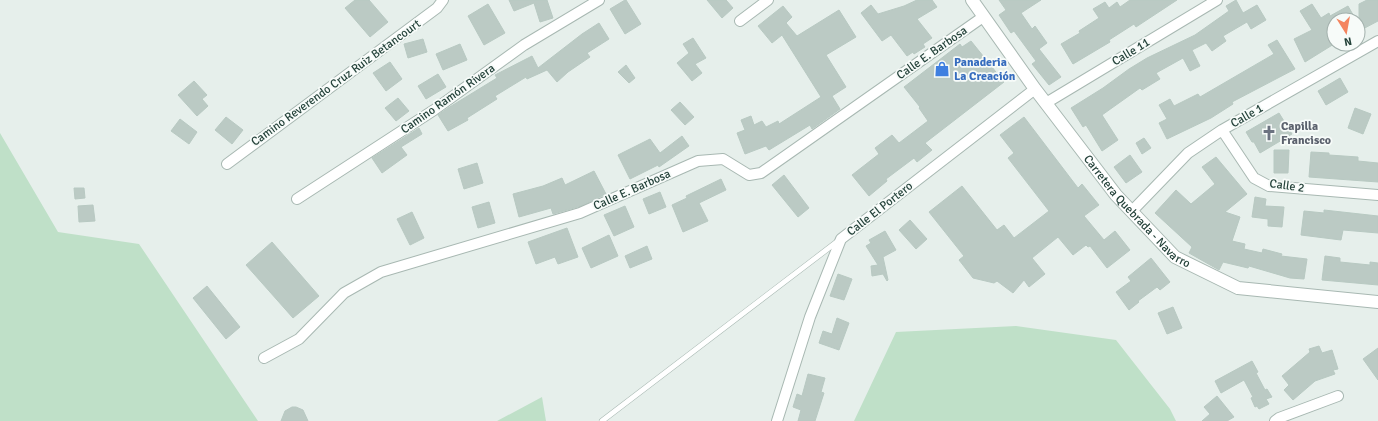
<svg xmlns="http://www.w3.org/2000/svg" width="1378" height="421" font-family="Signika,sans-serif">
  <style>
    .green { fill: #bfe0c8 }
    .building { fill: #bbcac4; stroke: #b8c9c2 }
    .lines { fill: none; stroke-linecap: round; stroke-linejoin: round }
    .service-casing { stroke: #a8b8b2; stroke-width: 6 }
    .minor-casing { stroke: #a8b8b2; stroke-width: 12 }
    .tertiary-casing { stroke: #a8b8b2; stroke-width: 14 }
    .service { stroke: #fff; stroke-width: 5 }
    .minor { stroke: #fff; stroke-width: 10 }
    .tertiary { stroke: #fff; stroke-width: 12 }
    .labels { text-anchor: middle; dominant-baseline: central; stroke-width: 3.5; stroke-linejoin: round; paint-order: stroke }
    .street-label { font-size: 12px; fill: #24423a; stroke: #f7fbf9 }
    .shop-label { font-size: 12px; font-weight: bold; fill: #366cbe; stroke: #f7fbf9; text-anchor: start }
    .worship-label { font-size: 12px; font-weight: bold; fill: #5b616d; stroke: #f7fbf9; text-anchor: start }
  </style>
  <rect width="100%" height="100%" fill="#e6efeb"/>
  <!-- green -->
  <path class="green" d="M0 133 58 232 139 244 258 421H0Z
    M1016 326 1116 340 1170 409 1176 421H854L896 332Z
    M542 397 546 421H497Z"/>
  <!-- building -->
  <path class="building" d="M355 0H369L388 22 370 37 345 8Z
    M509 0H547L553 18 540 22 534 3 514 11Z
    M625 0H626L641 24 625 34 610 9Z
    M707 0H726L733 8 722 18Z
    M917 0H932L937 7 917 19 932 38 923 44 925 47 914 54 913 52 907 56 891 35 882 41 861 13 871 5 878 14 904 6Z
    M999 0H1041L1021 13 1032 29 1035 26 1047 43 1039 49 1061 77 1049 85 1032 64 1036 61 1014 31 1011 33 999 15 1006 10Z
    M1130 0H1177L1136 27 1134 24 1109 40 1110 42 1073 64 1061 44 1080 33 1079 31 1099 18 1093 9 1105 2 1109 8 1117 2 1120 7Z
    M1236 0 1243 13 1257 5 1266 20 1251 29 1247 22 1223 36 1226 41 1212 51 1206 43 1192 50 1200 66 1190 71 1183 58 1156 73 1160 79 1142 90 1140 88 1102 115 1118 140 1102 151 1086 125 1083 127 1071 108 1103 88 1129 69 1147 58 1195 35 1229 11 1226 6Z
    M1367 0H1378V21L1359 31V4Z
    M488 4 505 33 484 45 468 16Z
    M1312 4 1321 18 1329 13 1330 16 1348 6 1356 20H1334V44L1305 62 1294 39 1312 30 1300 11Z
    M783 6 792 17 786 23 797 36 839 10 856 37 826 55 846 87 832 96 840 109 812 129 810 125 769 150 766 146 745 154 737 133 745 130 741 120 751 116 754 125 762 121 766 127 778 121 779 124 821 97 782 35 772 43 758 26Z
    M599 23 609 39 587 53 590 57 568 72 557 82 547 70 527 79 526 77 495 96 497 99 467 118 468 120 448 131 438 115 448 108 497 78 495 75 532 56 538 68 582 34Z
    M693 38 706 58 695 64 702 73 692 81 677 63 689 53 683 44Z
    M423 39 427 52 408 58 404 44Z
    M1277 40 1295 69 1232 102 1233 104 1211 118 1167 139 1159 123 1167 119 1159 105 1170 99 1174 106 1198 94 1200 97 1274 54 1268 45Z
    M971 41 1004 82 925 143 932 150 917 162 914 158 886 179 887 181 869 196 852 175 879 154 875 148 892 135 899 143 928 121 919 108 920 107 904 87 960 44 962 47Z
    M460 44 467 60 443 70 436 54Z
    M390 62 402 79 386 91 373 73Z
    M626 65 635 78 629 83 618 72Z
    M438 74 446 87 426 99 418 86Z
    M1340 78 1348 92 1326 105 1318 91Z
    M194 81 207 95 202 99 208 106 197 116 178 95Z
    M398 98 409 111 396 121 385 108Z
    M680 102 694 117 685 125 671 110Z
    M1355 108 1371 114 1363 134 1348 128Z
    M1279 113 1292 134 1260 153 1254 142H1252L1246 132Z
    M226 117 243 130 232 144 215 130Z
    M1024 117 1078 188 1082 184 1099 205 1084 216 1104 240 1115 231 1130 250 1107 268 1090 246 1088 247 1086 245 1073 255 1058 237 1032 258 1045 274 1029 287 1024 280 1013 293 997 281 994 283 973 278 959 260 964 256 929 212 962 186 997 230 1004 225 1014 238 1049 211 1008 158 1014 153 1000 135Z
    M180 119 197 132 189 144 171 131Z
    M419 128 422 134 401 147 407 155 382 173 372 158Z
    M682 136 689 146 659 167 658 165 630 179 618 155 650 139 660 153Z
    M1144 138 1151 148 1142 154 1136 143Z
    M1274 150H1289L1288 173H1274Z
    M1311 152 1329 153V155L1358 157V161L1378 163V182L1309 177Z
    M1130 155 1142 172 1126 183 1114 167Z
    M1216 157 1247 194 1225 212 1240 217 1232 241 1245 244 1244 249 1262 253 1263 249 1282 254 1281 256 1307 259 1304 279 1290 278 1249 266 1248 268 1223 262 1219 270 1189 253 1192 247 1155 213 1176 190 1191 204 1215 184 1202 167Z
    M477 163 483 183 464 189 458 169Z
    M594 171 606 194 581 206 553 214 551 208 519 217 513 194 543 186 562 178 565 185Z
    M784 175 809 208 798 217 772 185Z
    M721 179 726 190 699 203 708 221 683 232 672 205 687 198 686 196Z
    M74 188H84L85 198 75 199Z
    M660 192 666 207 649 214 643 199Z
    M1255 197 1266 199 1265 206 1284 207 1282 227 1268 226V219L1252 217Z
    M489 202 495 223 478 228 472 207Z
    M93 205 95 221 79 222 78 206Z
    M625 206 634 227 614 236 604 215Z
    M1324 210 1378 216V233L1343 230 1341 240 1301 235 1304 211 1324 213Z
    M412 212 424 238 410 245 397 219Z
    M910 220 927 239 916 249 899 230Z
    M567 228 578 257 558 264 555 257 536 264 528 242Z
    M885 231 896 250 883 257 888 280 887 281 883 274 872 276 871 266 878 265 866 246 871 243 869 240Z
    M609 235 618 256 591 268 582 248Z
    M272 242 319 296 293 318 246 265Z
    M647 246 652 259 630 268 625 256Z
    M1325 256 1340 258V262L1370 265V262L1378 263V285L1322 280Z
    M1151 258 1170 282 1160 290 1157 287 1138 301 1139 302 1129 310 1116 292 1131 281 1128 277Z
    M838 274 852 279 844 300 830 296Z
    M207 286 240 327 226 339 193 298Z
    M1173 307 1182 328 1167 334 1158 313Z
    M837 318 849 323 839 350 819 343 823 331 832 334Z
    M1319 346 1322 353 1332 350 1338 369 1333 370 1335 374 1315 381 1293 400 1284 390 1289 385 1282 376 1310 352 1309 349Z
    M1378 348V380L1363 359Z
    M1252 361 1258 372 1256 373 1265 390 1267 389 1272 397 1266 399 1269 404 1259 409 1257 406 1255 407 1251 398 1253 397 1244 380 1221 393 1215 381Z
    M808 374 825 378 821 392 824 393 815 421H798L801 410 793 407 797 394 802 396Z
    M1217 396 1234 417 1227 421H1202L1210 414 1204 407Z
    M292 407H296L303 410 308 421H281L285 411Z"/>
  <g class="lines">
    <!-- service casing -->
    <g class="service-casing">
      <path id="service" d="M602 421 838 241"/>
    </g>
    <!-- minor casing -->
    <g class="minor-casing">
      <path id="minor" d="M740 21 768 0
        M1046 103 1217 0
        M1222 130 1254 178 1269 186 1378 195
        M227 164 437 8 443 0
        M297 199 434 110 524 45 599 0
        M1132 211 1188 153 1222 130 1378 41
        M264 358 299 339 344 293 381 272 580 213 698 161 723 159 749 175 761 173 983 17
        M777 421 810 317 841 239 1035 89
        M1275 421 1279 418 1338 396"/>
    </g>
    <!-- tertiary casing -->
    <g class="tertiary-casing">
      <g id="tertiary">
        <path id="s1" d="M972 0 1035 89 1116 195 1175 257 1238 288 1378 302"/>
      </g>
    </g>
    <!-- service -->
    <use href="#service" class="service"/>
    <!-- minor -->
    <use href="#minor" class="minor"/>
    <!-- tertiary -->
    <use href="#tertiary" class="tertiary"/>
  </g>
  <!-- icons -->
  <defs>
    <g id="shop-bare" transform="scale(1.2)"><path d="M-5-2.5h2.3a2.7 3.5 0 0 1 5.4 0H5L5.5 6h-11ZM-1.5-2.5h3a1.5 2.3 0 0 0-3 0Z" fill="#3f7fe0" stroke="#f7fbf9" stroke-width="2.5" paint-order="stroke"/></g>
    <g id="church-bare" transform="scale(1.2)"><path d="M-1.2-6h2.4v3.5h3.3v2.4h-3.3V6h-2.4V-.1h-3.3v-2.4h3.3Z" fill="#6b7280" stroke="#f7fbf9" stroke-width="2.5" paint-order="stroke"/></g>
  </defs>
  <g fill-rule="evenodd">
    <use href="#shop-bare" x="942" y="69"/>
    <use href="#church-bare" x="1269" y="133"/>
  </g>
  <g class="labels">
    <!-- street labels -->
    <g class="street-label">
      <text transform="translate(1131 52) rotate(-31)">Calle 11</text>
      <text transform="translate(932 53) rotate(-35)">Calle E. Barbosa</text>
      <text transform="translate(336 83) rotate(-36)">Camino Reverendo Cruz Ruiz Betancourt</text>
      <text transform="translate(448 99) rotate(-35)">Camino Ramón Rivera</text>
      <text transform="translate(1247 116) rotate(-30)">Calle 1</text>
      <text transform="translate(1287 186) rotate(8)">Calle 2</text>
      <text transform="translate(632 190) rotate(-24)">Calle E. Barbosa</text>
      <text transform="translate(880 209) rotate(-38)">Calle El Portero</text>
      <text stroke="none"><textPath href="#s1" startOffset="269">Carretera Quebrada - Navarro</textPath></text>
    </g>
    <!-- shop labels -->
    <g class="shop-label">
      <text x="954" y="62">Panaderia<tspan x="954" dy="14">La Creación</tspan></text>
    </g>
    <!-- worship labels -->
    <g class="worship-label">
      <text x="1281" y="126">Capilla<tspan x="1281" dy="14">Francisco</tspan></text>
    </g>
  </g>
  <!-- north arrow -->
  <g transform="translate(1346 32) rotate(169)"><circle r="19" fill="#f7fbf9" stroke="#a3b1ad"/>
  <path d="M0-3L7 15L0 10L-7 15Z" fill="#f4845f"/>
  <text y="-6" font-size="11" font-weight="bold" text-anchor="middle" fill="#24423a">N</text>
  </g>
</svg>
